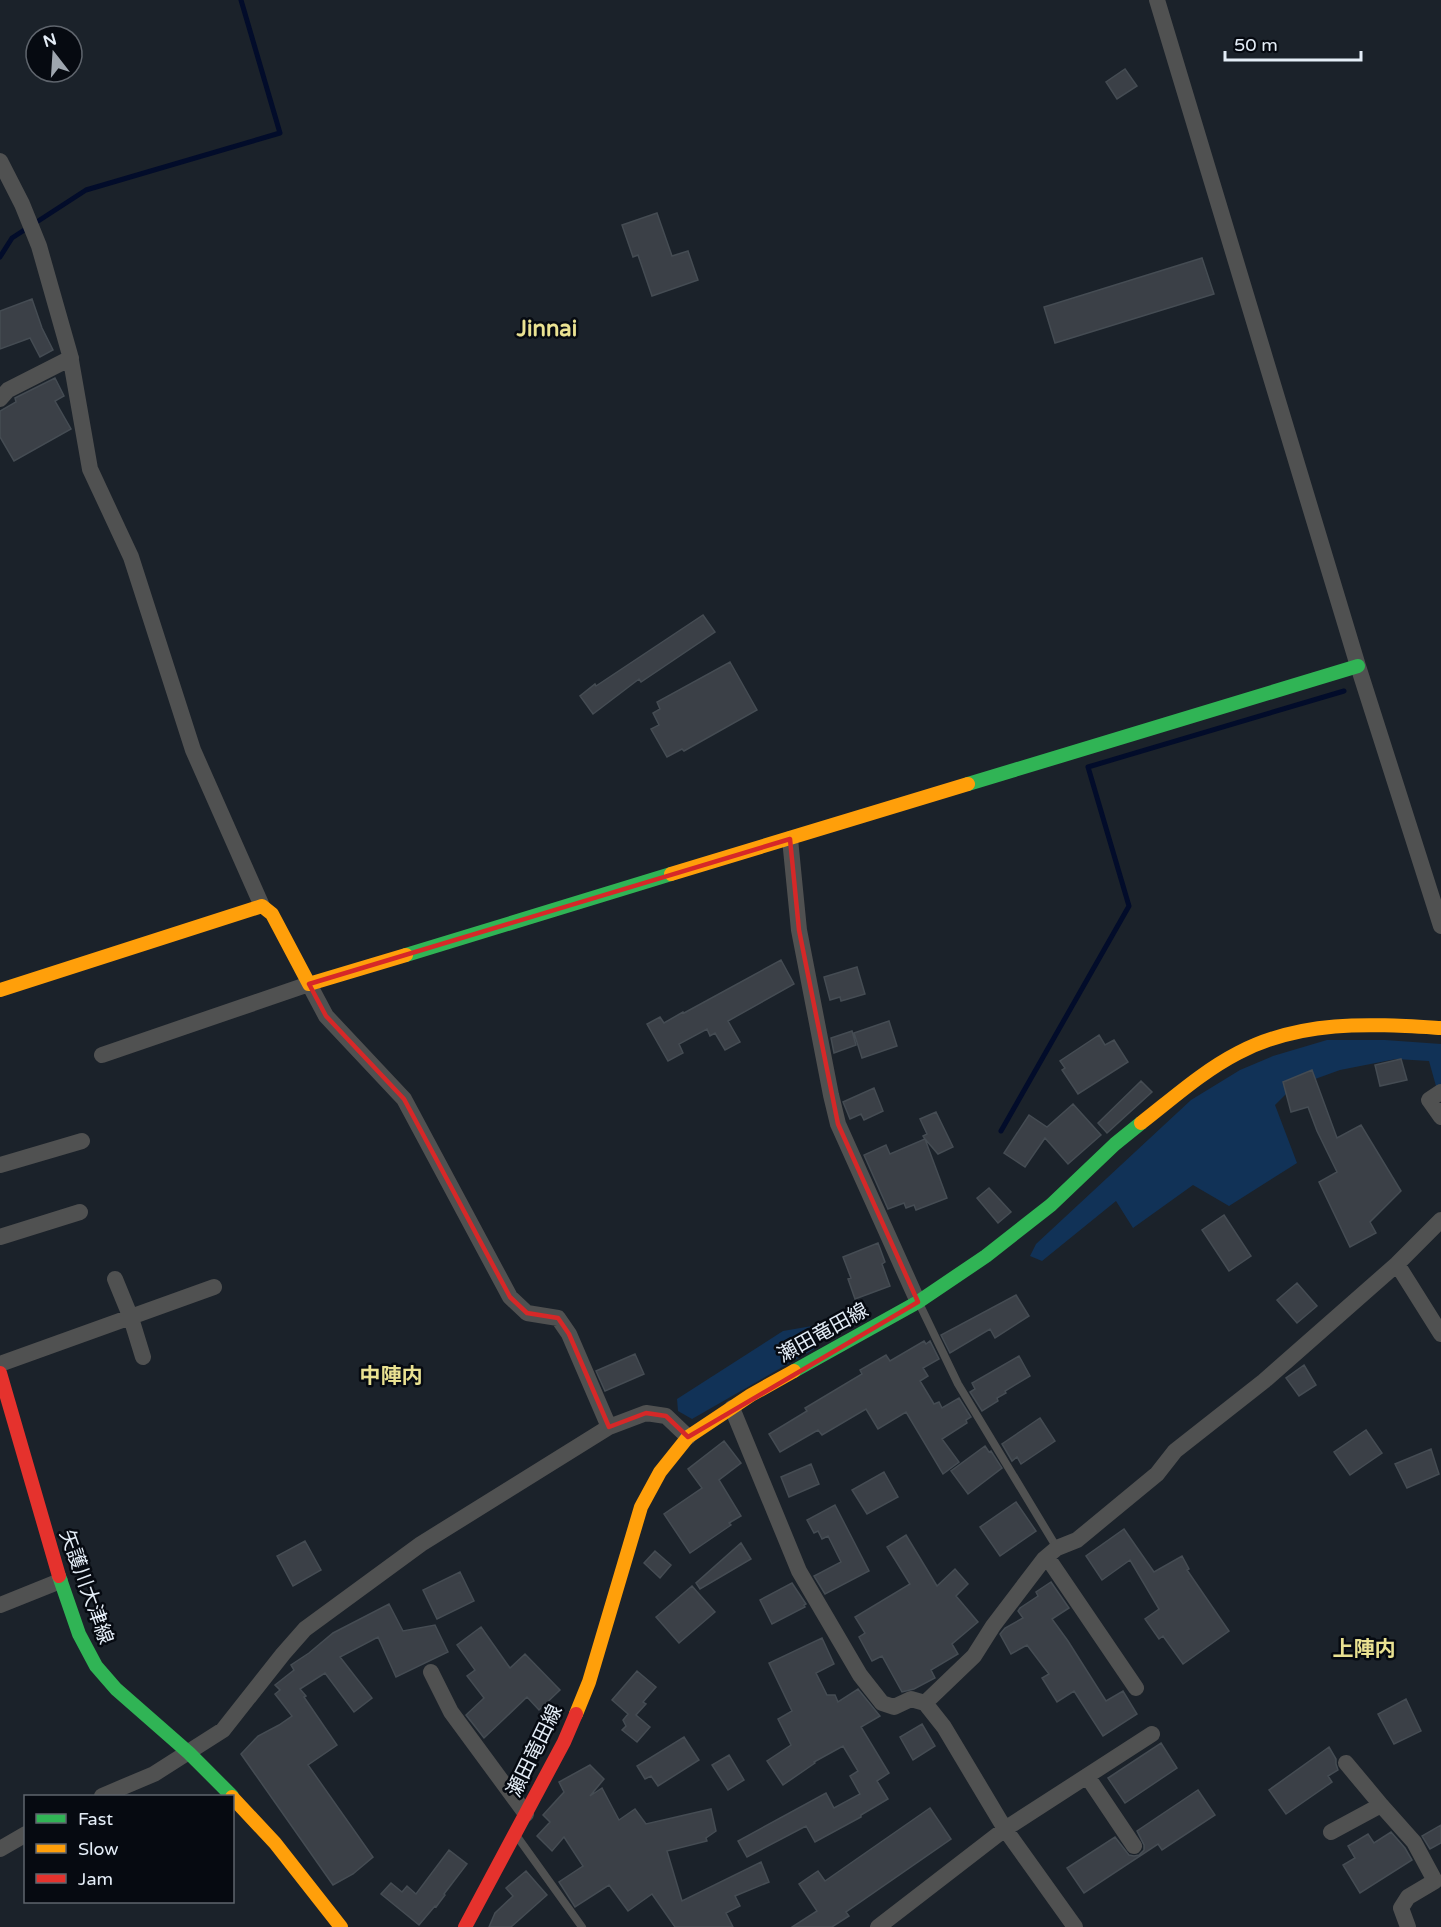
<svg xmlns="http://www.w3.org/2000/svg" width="1441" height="1927" font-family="'Varela Round','Noto Sans JP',sans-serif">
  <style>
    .green { fill: #113257 }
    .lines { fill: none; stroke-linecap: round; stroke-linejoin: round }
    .stream { stroke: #020c2a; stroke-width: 5 }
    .building { fill: #3b4047; stroke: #454c53; stroke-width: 1.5 }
    .lane { stroke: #505151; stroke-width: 8 }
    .street { stroke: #505151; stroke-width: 16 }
    .fast { stroke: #30b455; stroke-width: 14 }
    .slow { stroke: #ff9f0a; stroke-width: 14 }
    .jam { stroke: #e5322d; stroke-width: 14 }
    .marked { fill: none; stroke: #d62828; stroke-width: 4.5; stroke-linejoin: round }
    .labels { text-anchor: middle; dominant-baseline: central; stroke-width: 5; stroke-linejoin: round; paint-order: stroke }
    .street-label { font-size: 20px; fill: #e4edf7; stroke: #060a11 }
    .neighbourhood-label { font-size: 21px; font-weight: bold; fill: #eae292; stroke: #060a11 }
    .quarter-label { font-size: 22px; font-weight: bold; fill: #eae292; stroke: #060a11 }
  </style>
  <rect width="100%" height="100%" fill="#1b222a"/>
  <!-- green -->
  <path class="green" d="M1327 1040H1385L1441 1044V1087L1436 1086 1429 1061 1396 1059 1340 1070 1293 1087 1275 1105 1297 1163 1229 1206 1193 1185 1133 1228 1116 1201 1042 1261 1030 1256 1036 1244 1191 1100 1240 1070 1273 1056Z
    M812 1326 818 1331 814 1349 692 1419 678 1411 677 1399 783 1331Z"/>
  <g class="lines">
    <!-- stream -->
    <path class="stream" d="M0 257 12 238 86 190 280 133 241 0
      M1001 1131 1129 906 1088 767 1344 691"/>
  </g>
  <!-- building -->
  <path class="building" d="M1125 69 1137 86 1117 99 1106 82Z
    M657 213 672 256 688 251 698 280 652 296 638 255 633 257 622 225Z
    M1202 258 1214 294 1055 343 1044 307Z
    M32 299 42 328 53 350 40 357 30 338 0 349V311Z
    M55 378 64 396 55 401 71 429 14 461 0 437V411L16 402 15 398Z
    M703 615 715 632 641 682 639 679 593 714 580 696 595 684 596 686Z
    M730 662 757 710 684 751 682 749 667 757 651 729 659 725 653 713 660 709 657 702Z
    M781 960 794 984 728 1021 740 1042 725 1050 715 1033 710 1036 707 1029 679 1044 683 1053 668 1061 647 1024 660 1017 664 1023 683 1012 684 1013Z
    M857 967 865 994 841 1001 840 997 830 1000 824 977Z
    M889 1021 897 1046 862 1058 854 1033Z
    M852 1031 856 1045 834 1053 831 1038Z
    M1099 1035 1105 1045 1114 1040 1128 1062 1078 1094 1062 1070 1065 1068 1060 1061Z
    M1401 1059 1407 1080 1380 1086 1375 1065Z
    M1312 1070 1337 1138 1361 1125 1401 1191 1370 1222 1376 1233 1350 1247 1319 1182 1337 1172 1317 1131 1308 1107 1291 1112 1283 1082Z
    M1141 1081 1152 1092 1107 1133 1098 1123Z
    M874 1088 883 1111 864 1120 861 1114 850 1119 843 1102Z
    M1073 1104 1101 1135 1068 1164 1045 1138 1025 1167 1004 1153 1029 1115 1047 1127Z
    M936 1112 953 1147 938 1154 925 1139 947 1198 916 1210 914 1205 906 1208 904 1203 888 1209 864 1155 886 1145 890 1154 925 1139 923 1136 927 1134 920 1119Z
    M989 1188 1011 1212 998 1223 977 1198Z
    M1224 1215 1251 1256 1229 1271 1202 1230Z
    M878 1243 885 1262 882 1264 890 1286 855 1299 848 1279 851 1278 843 1257Z
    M1297 1283 1317 1306 1297 1323 1277 1300Z
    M1016 1295 1029 1316 995 1338 990 1329 950 1353 941 1335Z
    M924 1341 926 1344 930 1341 939 1359 923 1368 928 1376 920 1381 934 1404 939 1402 942 1408 959 1398 971 1417 966 1420 967 1423 942 1439 959 1462 943 1474 906 1412 878 1429 866 1409 822 1435 818 1430 780 1452 769 1434 807 1411 805 1408 862 1374 860 1370 886 1355 890 1361Z
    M635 1354 644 1374 605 1391 596 1371Z
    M1019 1356 1030 1376 1005 1391 1006 1393 997 1398 998 1401 982 1411 970 1392 975 1389 972 1383Z
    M1304 1365 1316 1385 1299 1396 1286 1378Z
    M1040 1418 1055 1441 1021 1464 1017 1457 1012 1461 1002 1444Z
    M1366 1430 1382 1453 1350 1475 1334 1452Z
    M724 1441 741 1463 719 1480 741 1516 729 1523 731 1525 690 1553 664 1514 702 1488 688 1469Z
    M985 1446 989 1452 991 1451 1002 1468 968 1494 951 1471Z
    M1431 1449 1439 1474 1407 1488 1395 1464Z
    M811 1464 819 1484 789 1497 781 1477Z
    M884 1472 898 1497 867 1514 852 1490Z
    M1016 1502 1036 1531 1000 1556 980 1527Z
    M835 1505 869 1571 825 1594 814 1576 841 1562 828 1536 822 1539 818 1531 814 1533 807 1520Z
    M1124 1529 1154 1572 1182 1556 1189 1569 1187 1570 1229 1631 1183 1664 1163 1636 1159 1639 1145 1619 1159 1609 1130 1560 1102 1580 1086 1556Z
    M906 1535 937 1586 955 1569 968 1584 956 1596 978 1622 952 1644 958 1654 931 1670 935 1678 914 1689 902 1692 882 1656 872 1661 859 1637 865 1633 855 1617 910 1584 887 1547Z
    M305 1541 321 1570 293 1586 277 1556Z
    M741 1543 751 1559 700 1589 696 1583Z
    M655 1551 671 1565 660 1578 644 1563Z
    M460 1572 474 1601 437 1619 423 1590Z
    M1051 1582 1069 1608 1052 1619 1068 1641 1106 1701 1123 1691 1137 1714 1103 1736 1074 1691 1057 1702 1042 1678 1049 1674 1027 1645 1011 1654 1000 1634 1005 1628 1023 1618 1018 1611 1020 1608 1038 1596 1036 1592Z
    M792 1583 806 1604 804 1605 805 1607 772 1624 760 1600Z
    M692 1586 715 1612 679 1643 656 1617Z
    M389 1604 403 1631 435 1625 448 1652 396 1677 378 1637 340 1657 372 1698 354 1712 325 1673 300 1689 306 1696 304 1697 337 1745 308 1765 373 1857 353 1874 333 1885 241 1754 258 1736 279 1725 292 1716 275 1694 280 1690 275 1685 294 1670 291 1665 309 1653 333 1633Z
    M481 1627 510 1668 525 1654 560 1690 539 1710 527 1697 484 1738 466 1715 484 1698 467 1676 475 1670 457 1645Z
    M822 1638 834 1664 816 1673 827 1695H835L838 1702 858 1689 880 1716 861 1727 889 1773 877 1781 888 1799 861 1815V1817L815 1842 806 1826 747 1857 738 1841 826 1793 834 1808 860 1794 850 1776 858 1771 843 1746 814 1762 815 1763 783 1785 767 1761 791 1745 778 1719 792 1711 769 1663Z
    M637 1671 656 1687 643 1702 646 1704 636 1715 650 1727 637 1742 622 1730 626 1726 623 1720 628 1714 612 1700Z
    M1406 1699 1421 1731 1394 1744 1378 1714Z
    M922 1724 935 1746 913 1760 900 1737Z
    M684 1737 699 1760 658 1786 651 1776 645 1779 637 1766Z
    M1161 1743 1177 1768 1125 1803 1108 1778Z
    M1329 1747 1336 1759V1764L1338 1770 1328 1776 1332 1782 1286 1814 1269 1790Z
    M729 1755 744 1780 728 1790 712 1765Z
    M590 1765 604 1779 590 1796 602 1788 619 1820 635 1809 646 1824 711 1809 716 1831 706 1838 707 1841 667 1851 682 1901 761 1862 769 1882 735 1896 740 1906 726 1913 733 1927H675L652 1894 628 1911 609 1885 575 1907 559 1882 583 1866 564 1837 552 1851 537 1836 550 1822 543 1815 564 1792 559 1782Z
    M1198 1790 1215 1815 1162 1850 1158 1844 1084 1893 1067 1868 1115 1837 1129 1855 1134 1856 1139 1855 1144 1850V1845L1137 1831Z
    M930 1808 951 1839 846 1912 849 1916 832 1927H792L817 1911 799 1884 818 1871 825 1881Z
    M1441 1825V1843L1430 1849 1422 1836Z
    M1391 1832 1405 1848 1412 1860 1360 1893 1343 1865 1355 1858 1348 1846 1368 1834 1374 1843Z
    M449 1850 467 1864 444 1894 445 1895 436 1907 435 1906 419 1925 381 1894 391 1883 402 1892 407 1886 416 1894Z
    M526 1871 547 1895 511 1927H489L495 1913 513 1896 506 1888Z"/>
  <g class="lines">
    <!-- lane -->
    <path class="lane" d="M919 1303 958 1384 1057 1548
      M516 1835 582 1927"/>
    <!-- street -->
    <path class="street" d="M1157 0 1358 666 1441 926
      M0 161 22 204 39 246 70 355 90 469 131 557 193 750 262 906
      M0 399 8 390 71 358
      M790 839 799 930 831 1095 838 1124 918 1302
      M102 1055 309 984 326 1016 404 1099 510 1297 527 1313 558 1318 569 1334 609 1427
      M1441 1092 1429 1100 1441 1117
      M0 1165 82 1141
      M0 1237 80 1212
      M1397 1264 1441 1334
      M115 1279 131 1318 143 1357
      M0 1364 214 1287
      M732 1408 799 1571 860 1675 882 1703 894 1707 911 1699 925 1703 944 1727 1005 1829 1075 1927
      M1047 1557 1136 1688
      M0 1605 60 1581
      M431 1672 451 1712 526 1814
      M925 1703 974 1656 993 1626 1044 1559 1057 1548 1077 1540 1157 1474 1175 1451 1264 1381 1397 1264 1441 1220
      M1346 1763 1381 1805
      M1087 1776 1134 1846
      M102 1796 154 1774 223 1730 283 1654 305 1629 421 1544 609 1427 646 1413 666 1416 688 1437
      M1331 1832 1381 1805 1414 1842 1435 1881 1408 1897 1401 1908 1408 1927
      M0 1849 26 1834
      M878 1927 1005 1829 1152 1734"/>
    <!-- fast -->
    <path class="fast" d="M968 784 1358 666
      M406 955 671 874
      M794 1371 918 1302 986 1256 1051 1205 1115 1144 1141 1123
      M59 1576 79 1634 96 1666 116 1689 189 1753 232 1796"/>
    <!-- slow -->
    <path class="slow" d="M671 874 968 784
      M0 990 262 906 272 914 309 984 406 955
      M1141 1123C1172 1099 1203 1071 1238 1053 1303 1019 1371 1024 1441 1028
      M576 1714 589 1682 641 1507 660 1472 688 1437 751 1395 794 1371
      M232 1797 275 1843 341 1927"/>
    <!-- jam -->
    <path class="jam" d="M0 1373 59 1576
      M465 1927 564 1742 576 1714"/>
  </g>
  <!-- marked area -->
  <path class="marked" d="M790 839 799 930 838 1124 918 1302 688 1437 666 1416 646 1413 609 1427 569 1334 558 1318 527 1313 510 1297 404 1099 326 1016 309 984Z"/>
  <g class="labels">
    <!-- street labels -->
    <g class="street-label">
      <text transform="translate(823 1333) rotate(-29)">瀬田竜田線</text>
      <text transform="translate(86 1587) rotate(70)">矢護川大津線</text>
      <text transform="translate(535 1751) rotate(-64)">瀬田竜田線</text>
    </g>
    <!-- neighbourhood labels -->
    <g class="neighbourhood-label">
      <text x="391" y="1376">中陣内</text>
      <text x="1364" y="1649">上陣内</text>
    </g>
    <!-- quarter labels -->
    <g class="quarter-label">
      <text x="547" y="329">Jinnai</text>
    </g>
  </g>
  <!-- legend -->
  <rect x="24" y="1795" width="210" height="108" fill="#060a11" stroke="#5f656d" stroke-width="1.5"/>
  <rect x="36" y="1814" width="30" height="9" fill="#30b455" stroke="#5f656d" stroke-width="1.5"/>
  <text x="78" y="1825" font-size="18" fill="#e4edf7">Fast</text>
  <rect x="36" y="1844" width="30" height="9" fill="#ff9f0a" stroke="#5f656d" stroke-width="1.5"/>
  <text x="78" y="1855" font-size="18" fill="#e4edf7">Slow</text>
  <rect x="36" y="1874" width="30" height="9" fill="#e5322d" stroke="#5f656d" stroke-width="1.5"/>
  <text x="78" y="1885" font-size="18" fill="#e4edf7">Jam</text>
  <!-- north arrow -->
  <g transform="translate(54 54) rotate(343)"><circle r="28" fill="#060a11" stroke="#5f656d" stroke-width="1.5"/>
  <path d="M0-4.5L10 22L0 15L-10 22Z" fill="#9ea6af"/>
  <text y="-9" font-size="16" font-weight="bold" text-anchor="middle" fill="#e4edf7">N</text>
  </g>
  <!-- scale -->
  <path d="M1225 51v9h136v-9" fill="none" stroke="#e4edf7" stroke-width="3"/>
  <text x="1234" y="51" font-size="18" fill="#e4edf7" stroke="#060a11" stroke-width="4.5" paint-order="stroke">50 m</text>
</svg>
